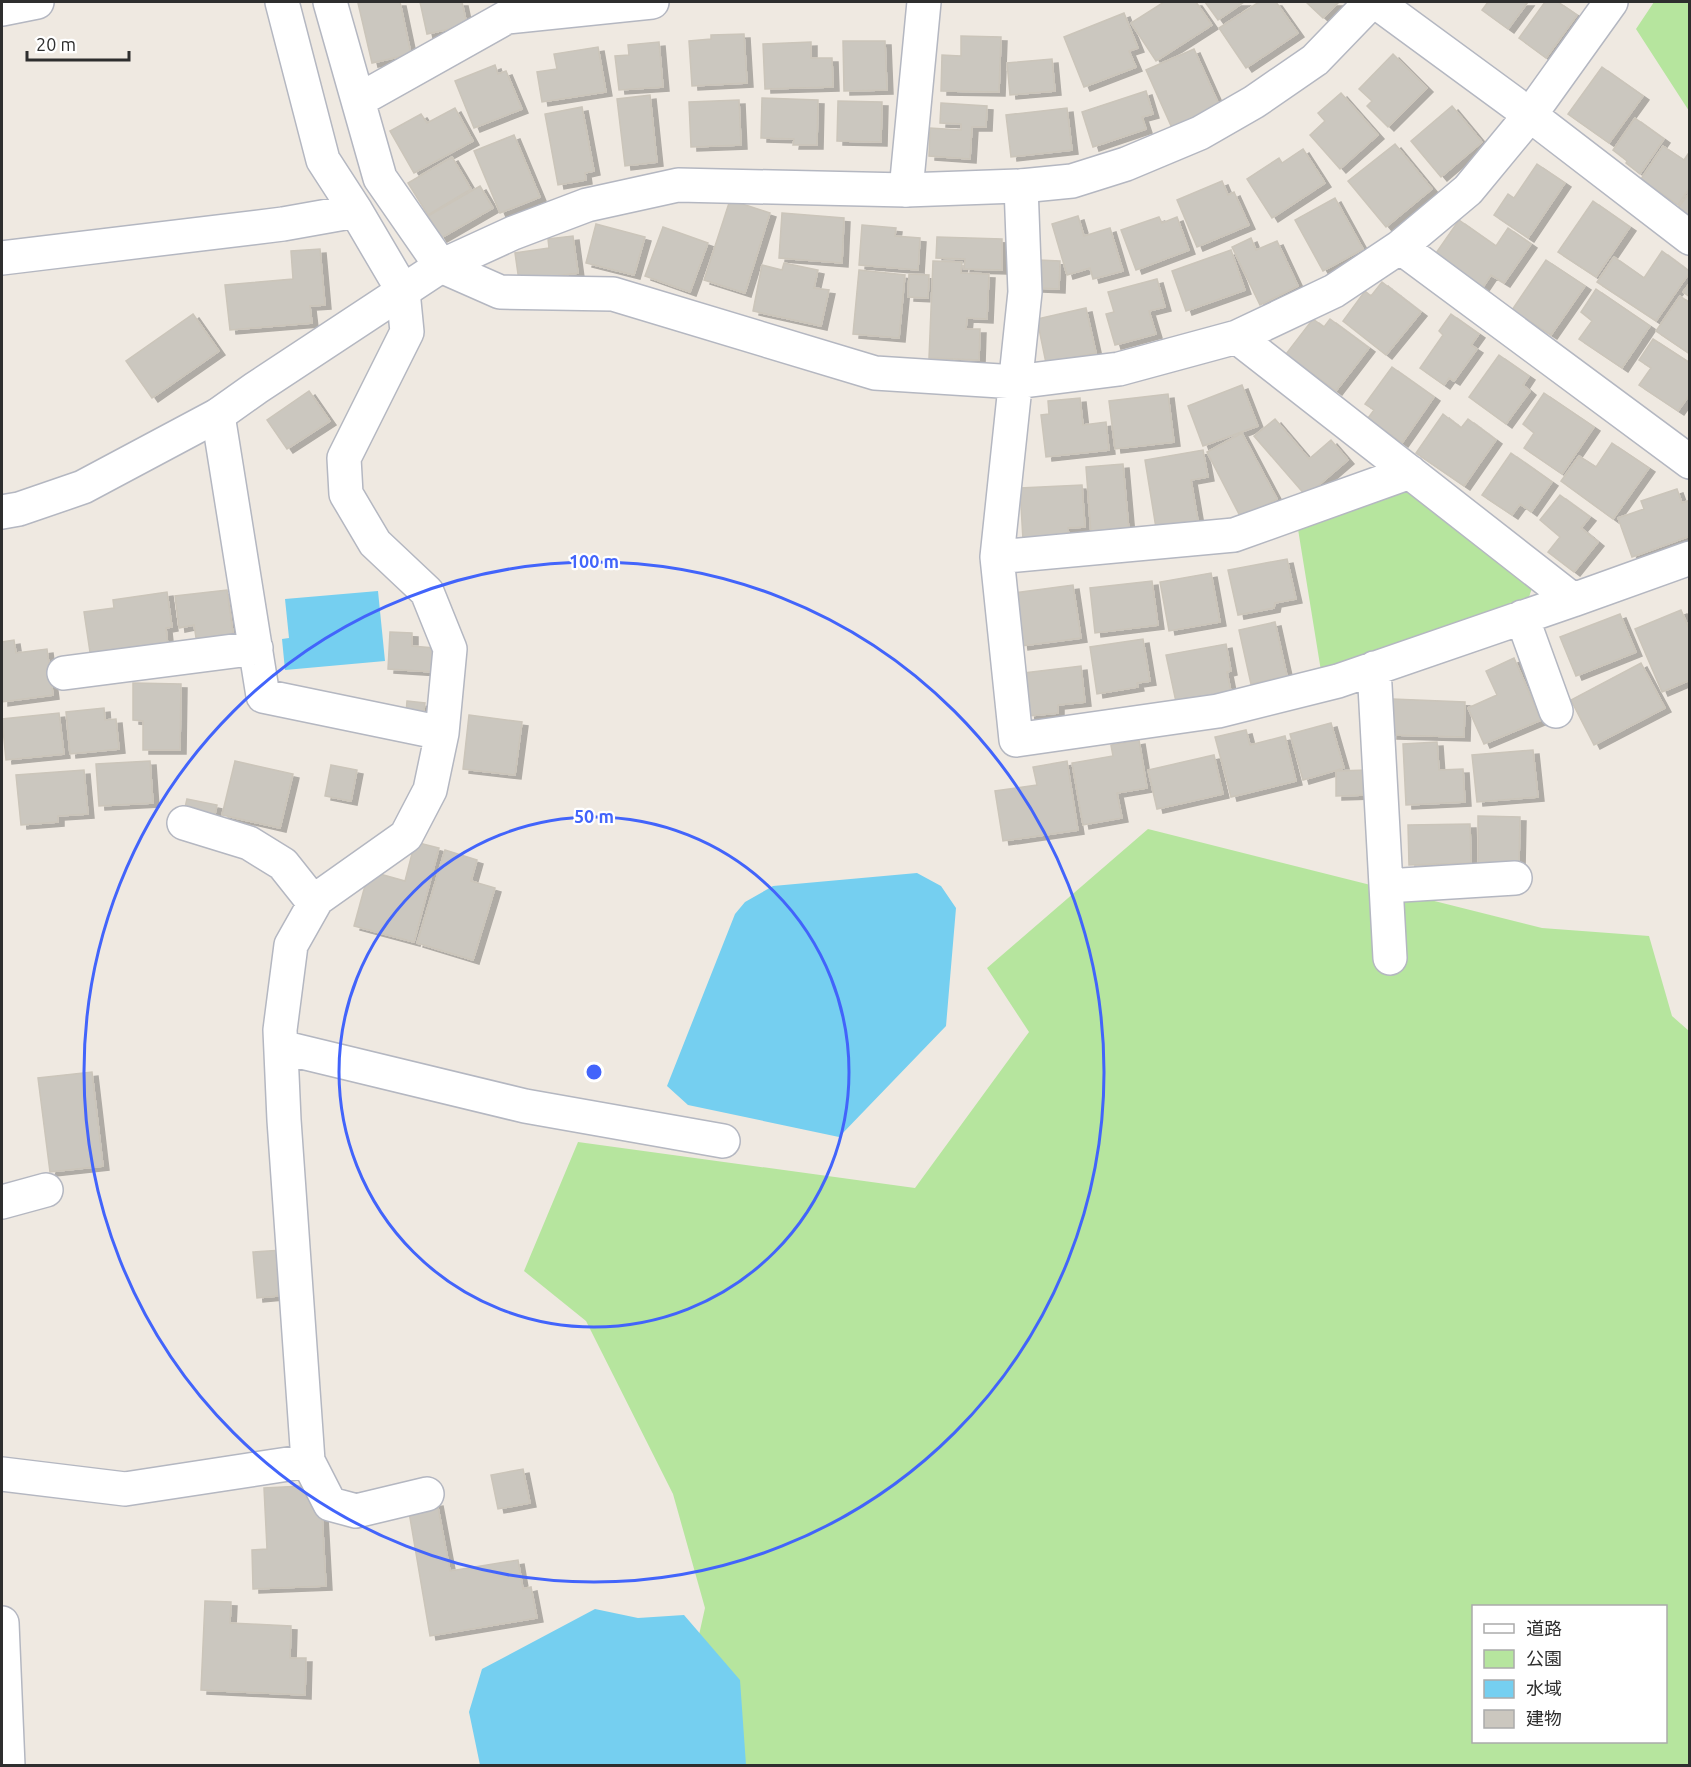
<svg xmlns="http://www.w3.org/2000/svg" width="1691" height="1767" font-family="Ubuntu,'Noto Sans JP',sans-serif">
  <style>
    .green { fill: #b6e59e; fill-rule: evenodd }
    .water { fill: #75cff0 }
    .building { fill: #cbc7bf; stroke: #cbc5ba; stroke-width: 1.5; filter: url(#shadow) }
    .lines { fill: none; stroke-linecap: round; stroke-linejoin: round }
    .street-casing { stroke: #b4b7c1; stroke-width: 36 }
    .secondary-casing { stroke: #b4b7c1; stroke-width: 36 }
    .street { stroke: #fff; stroke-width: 33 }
    .secondary { stroke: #fff; stroke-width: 33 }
    .ring { fill: none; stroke: #4264fb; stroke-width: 3 }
    .centre { fill: #4264fb; stroke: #fff; stroke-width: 3 }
    .ring-label { font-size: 18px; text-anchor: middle; font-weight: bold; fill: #4264fb; stroke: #fff; stroke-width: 4.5; stroke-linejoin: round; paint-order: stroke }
  </style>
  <defs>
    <filter id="shadow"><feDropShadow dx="6" dy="4" stdDeviation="0" flood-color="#0004"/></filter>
  </defs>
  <rect width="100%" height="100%" fill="#efe9e1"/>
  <!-- green -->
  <path class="green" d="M1654 2H1689V111L1636 29Z
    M1413 488 1533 585 1528 600 1321 671 1297 523Z
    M1148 829 1542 928 1649 936 1672 1016 1689 1031V1765H670L705 1608 673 1494 586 1321 524 1271 578 1142 915 1188 1029 1032 987 968ZM1474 1606H1666V1742H1474Z"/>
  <!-- water -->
  <path class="water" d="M378 591 385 661 285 670 282 639 289 638 285 599Z
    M917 873 941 886 956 908 946 1026 839 1137 688 1105 667 1086 735 914 745 902 773 886Z
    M595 1609 638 1618 684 1615 740 1680 746 1765H480L469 1712 482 1669Z"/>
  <!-- building -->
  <path class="building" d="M364 2H400L411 54 372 63 358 3Z
    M420 2H462L467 25 427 34Z
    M1164 2H1196L1212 25 1156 61 1131 23Z
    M1205 2H1244L1218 20Z
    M1259 2H1276L1298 33 1246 68 1219 28Z
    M1306 2H1339L1323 18Z
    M1488 2H1528L1508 29 1482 10Z
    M1545 2H1558L1577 15 1546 58 1519 38Z
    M1124 13 1138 48 1129 51 1136 67 1084 87 1064 37Z
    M744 34 747 83 692 86 689 41 711 39V35Z
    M961 36 1001 37 999 92 941 91 942 55 961 56Z
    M843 41H885L887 90 844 91Z
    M659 42 663 87 619 90 615 56 629 55 628 45Z
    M811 42V58H832L833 87 765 89 763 44Z
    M598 47 606 92 542 102 537 72 557 69 554 54Z
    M1194 49 1220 107 1172 128 1146 70Z
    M1393 54 1427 88 1388 127 1367 106 1372 101 1359 89Z
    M1052 59 1055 91 1010 95 1007 63Z
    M495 65 498 74 506 71 522 109 474 128 455 81Z
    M1602 67 1643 96 1609 143 1568 114Z
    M1146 91 1153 114 1142 117 1146 129 1093 147 1082 112Z
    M1341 93 1378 135 1340 169 1310 135 1325 121 1318 113Z
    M650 95 657 162 625 166 617 99Z
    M762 98 818 100 817 145H793L794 139 761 138Z
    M739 100 741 145 691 147 689 102Z
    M838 101 882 102 881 142 837 141Z
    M941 103 987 106 986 127H972L970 159 929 156 930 128 961 130V124L940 123Z
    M1452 106 1482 142 1441 177 1411 141Z
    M582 107 594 171 585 173 586 180 558 185 545 114Z
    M455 108 473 141 414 173 390 131 421 114 427 123Z
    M1067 108 1072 150 1011 157 1006 115Z
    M1635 118 1664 139 1640 174 1626 163 1627 161 1613 150Z
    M514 135 540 197 500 213 474 151Z
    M1395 144 1432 189 1386 227 1348 181Z
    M1663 146 1684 160 1688 154 1690 155V187L1678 205 1641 179Z
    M1303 149 1325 183 1272 218 1247 179 1279 158 1282 163Z
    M452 157 471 189 428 215 408 183Z
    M1537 164 1565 183 1528 238 1494 215 1508 194 1514 198Z
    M1222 181 1228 195 1234 192 1249 225 1197 247 1177 200Z
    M480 186 493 208 441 238 428 216Z
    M1690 192V223L1675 212Z
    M1335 198 1363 249 1323 271 1295 220Z
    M730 200 770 213 745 293 704 280Z
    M1593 201 1630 227 1596 277 1558 252Z
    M782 213 844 218 842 263 779 258Z
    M1078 216 1084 236 1110 228 1123 271 1093 279 1090 268 1067 275 1052 224Z
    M1159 217 1162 223 1177 217 1189 250 1136 270 1121 230Z
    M1459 220 1496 246 1508 228 1531 244 1504 283 1491 275 1481 290 1434 256Z
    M596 224 645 237 634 275 586 263Z
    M862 225 896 228 895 236 920 238 918 270 859 265Z
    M663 227 708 243 690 292 645 276Z
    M573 236 578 273 519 281 515 253 549 248 548 239Z
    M937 237 1002 239V270L964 269 965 259 936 258Z
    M1251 238 1256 250 1277 241 1298 286 1260 305 1232 247Z
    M320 249 325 305 310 306 312 323 230 330 225 285 293 279 291 251Z
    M1231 250 1245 290 1186 311 1172 271Z
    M1662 251 1690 272 1656 321 1597 282 1614 257 1644 278Z
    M1038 260 1060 261 1059 289 1037 288Z
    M1546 260 1585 286 1551 335 1512 310Z
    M933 261 962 262 961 273 989 274 987 319 967 318 966 329H980L979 360 929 358Z
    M784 263 818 270 814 288 829 290 821 326 753 311 762 265 782 270Z
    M859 270 905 275 899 338 853 334Z
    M909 274 929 275 928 298 908 297Z
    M1157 279 1165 307 1149 311 1156 334 1115 345 1106 314 1114 312 1108 292Z
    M1382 282 1421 312 1386 355 1343 321 1365 291 1371 296Z
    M1690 283V297L1683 292Z
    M1596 289 1650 326 1622 368 1579 339 1592 321 1581 312Z
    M1680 296 1690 303V354L1656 331Z
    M1086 308 1096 353 1046 363 1037 319Z
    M193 314 219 351 152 398 126 361Z
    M1451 314 1479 334 1471 345 1477 349 1454 381 1449 378 1444 385 1420 368 1443 335 1439 331Z
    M1313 319 1324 327 1330 319 1369 348 1336 391 1286 354Z
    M1653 339 1690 363V394L1678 411 1639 385 1651 368 1639 360Z
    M1499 355 1529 376 1523 385 1530 391 1506 424 1469 397Z
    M1392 367 1434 397 1402 443 1368 418 1374 410 1365 404Z
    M1242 385 1258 426 1203 446 1188 406Z
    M309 391 330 421 287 449 267 420Z
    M1544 393 1594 427 1562 474 1524 448 1534 433 1523 424Z
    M1168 394 1174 442 1115 449 1109 401Z
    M1080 398 1083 425 1106 422 1109 450 1046 457 1041 415 1049 414 1048 401Z
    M1443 414 1461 428 1468 419 1496 440 1464 486 1416 453Z
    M1275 419 1309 459 1331 440 1348 460 1306 496 1254 436Z
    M1242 433 1277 499 1241 518 1207 452Z
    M1612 443 1649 468 1613 519 1561 481 1579 456 1596 467Z
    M1203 450 1208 477 1191 480 1198 521 1156 528 1145 460Z
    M1511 453 1552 482 1531 512 1520 504 1512 515 1482 495Z
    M1123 464 1129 531 1091 534 1086 467Z
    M1082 485 1085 527 1068 528 1069 538 1023 540 1020 488Z
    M1677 489 1682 503 1690 500V536L1632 557 1618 518 1644 509 1641 501Z
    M1560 495 1590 517 1581 528 1598 542 1574 572 1548 552 1560 537 1540 520Z
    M1287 559 1296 599 1275 603 1274 608 1238 615 1228 570Z
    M1211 573 1220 622 1169 631 1160 582Z
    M1152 581 1158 625 1095 633 1090 588Z
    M1073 585 1081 638 1022 646 1014 593Z
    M227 590 234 640 197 644 194 625 179 628 175 596Z
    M167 592 172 627 166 628 168 647 91 659 84 612 114 608 113 600Z
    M1681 610 1690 631V680L1662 692 1635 629Z
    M1620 614 1636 652 1576 676 1560 637Z
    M1275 622 1287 676 1251 684 1239 630Z
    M390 632 412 633V646L434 648 433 672 388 669Z
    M1143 639 1150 681 1137 683 1138 687 1097 694 1090 647Z
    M14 640 16 653 47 649 53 695 2 702V642Z
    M1226 644 1231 671 1227 672 1231 692 1176 702 1166 655Z
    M1514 658 1541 720 1484 744 1468 708 1497 695 1486 671Z
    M1641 663 1665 708 1594 745 1571 700Z
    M1081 666 1085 702 1058 705V713L1029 716 1024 673Z
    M133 683 181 684 180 750H143V721L133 720Z
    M1392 699 1465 702 1464 737 1391 735Z
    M407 701 425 703 423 716 406 713Z
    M104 708 105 720 116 719 119 749 70 754 66 712Z
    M59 713 64 754 6 760 2 719Z
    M469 715 522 722 515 775 463 769Z
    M1331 723 1344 768 1303 780 1290 734Z
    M1246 730 1250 745 1285 736 1296 781 1231 797 1215 737Z
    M1139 740 1147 788 1117 793 1122 818 1083 825 1072 763 1113 756 1111 745Z
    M1437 742 1439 770 1463 769 1465 802 1406 805 1403 744Z
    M1533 750 1538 797 1477 802 1472 755Z
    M1214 755 1223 794 1157 809 1148 770Z
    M150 761 153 803 99 806 96 764Z
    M235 761 293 774 280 828 222 815Z
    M1067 761 1078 830 1003 841 995 791 1037 785 1033 767Z
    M331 765 357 770 351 801 325 796Z
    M84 770 88 814 58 816V822L21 825 16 775Z
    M1367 770V795L1336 796V771Z
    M187 799 217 805 213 823 183 816Z
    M1478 816 1520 817 1519 864H1478Z
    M1470 824 1471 863 1409 865 1408 825Z
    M415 842 439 848 414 942 354 926 369 871 405 881Z
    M445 850 477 860 471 881 495 888 473 960 417 943Z
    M92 1072 103 1166 50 1172 38 1078Z
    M283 1250 288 1295 257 1298 253 1252Z
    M523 1469 530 1503 498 1509 491 1475Z
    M302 1486 322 1514 326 1586 253 1589 252 1550 267 1549 264 1488Z
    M437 1502 450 1571 518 1560 523 1589 531 1587 537 1618 430 1636 408 1506Z
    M205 1601 231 1602 230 1623 291 1626 290 1658H306L305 1695 201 1690Z"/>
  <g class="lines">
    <!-- street casing -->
    <g class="street-casing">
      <path id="street" d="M330 2 380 178 441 266 500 292 613 294 875 373 1016 382 1119 369 1237 337 1334 291 1400 247 1468 190 1530 115 1611 2
        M1376 2 1530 115 1690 238
        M2 9 37 2
        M359 100 507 17 652 2
        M1021 186 1025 292 997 557 1234 535 1410 472
        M906 190 924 2
        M1400 247 1690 462
        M2 258 283 224 356 211
        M218 415 263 696 442 733
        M997 557 1016 740 1218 711 1338 681 1573 600 1237 337
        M1573 600 1690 558
        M1522 617 1556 711
        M1374 668 1390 958
        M64 673 256 648
        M184 823 249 843 283 864 314 903
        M1386 886 1515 878
        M281 1047 525 1106 723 1141
        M2 1202 46 1190
        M308 1461 330 1504 356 1511 427 1494
        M2 1474 125 1489 308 1461 284 1120 280 1030 291 945 317 899 406 836 430 790 442 733 450 649 427 592 375 543 346 494 344 458 407 332 403 291 356 211 323 160 282 2
        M2 1623 8 1766"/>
    </g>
    <!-- secondary casing -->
    <g class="secondary-casing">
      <path id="secondary" d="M2 512 19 509 83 487 218 415 256 388 441 266 513 233 587 205 678 185 906 190 1021 186 1072 181 1126 164 1200 133 1254 102 1315 60 1371 2"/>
    </g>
    <!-- street -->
    <use href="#street" class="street"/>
    <!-- secondary -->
    <use href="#secondary" class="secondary"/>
  </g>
  <!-- distance rings -->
  <g class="ring">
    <circle cx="594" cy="1072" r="255"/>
    <circle cx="594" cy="1072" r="510"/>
  </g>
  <circle cx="594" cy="1072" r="9" class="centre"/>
  <g class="ring-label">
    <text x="594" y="568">100 m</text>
    <text x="594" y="823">50 m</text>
  </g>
  <!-- border -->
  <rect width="1691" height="1767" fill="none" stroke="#2e2e2e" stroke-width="6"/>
  <!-- legend -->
  <rect x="1472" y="1605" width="195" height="138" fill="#ffffff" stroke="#ababab" stroke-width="1.5"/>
  <rect x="1484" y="1624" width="30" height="9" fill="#ffffff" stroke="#ababab" stroke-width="1.5"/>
  <text x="1526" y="1635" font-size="18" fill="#2e2e2e">道路</text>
  <rect x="1484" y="1650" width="30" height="18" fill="#b6e59e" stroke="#ababab" stroke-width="1.5"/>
  <text x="1526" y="1665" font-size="18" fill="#2e2e2e">公園</text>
  <rect x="1484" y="1680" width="30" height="18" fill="#75cff0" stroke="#ababab" stroke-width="1.5"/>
  <text x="1526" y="1695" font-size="18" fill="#2e2e2e">水域</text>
  <rect x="1484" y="1710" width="30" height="18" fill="#cbc7bf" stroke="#ababab" stroke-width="1.5"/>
  <text x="1526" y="1725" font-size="18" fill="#2e2e2e">建物</text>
  <!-- scale -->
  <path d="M27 51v9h102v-9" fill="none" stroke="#2e2e2e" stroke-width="3"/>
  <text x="36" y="51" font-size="18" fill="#2e2e2e" stroke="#ffffff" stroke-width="4.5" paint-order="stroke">20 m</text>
</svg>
